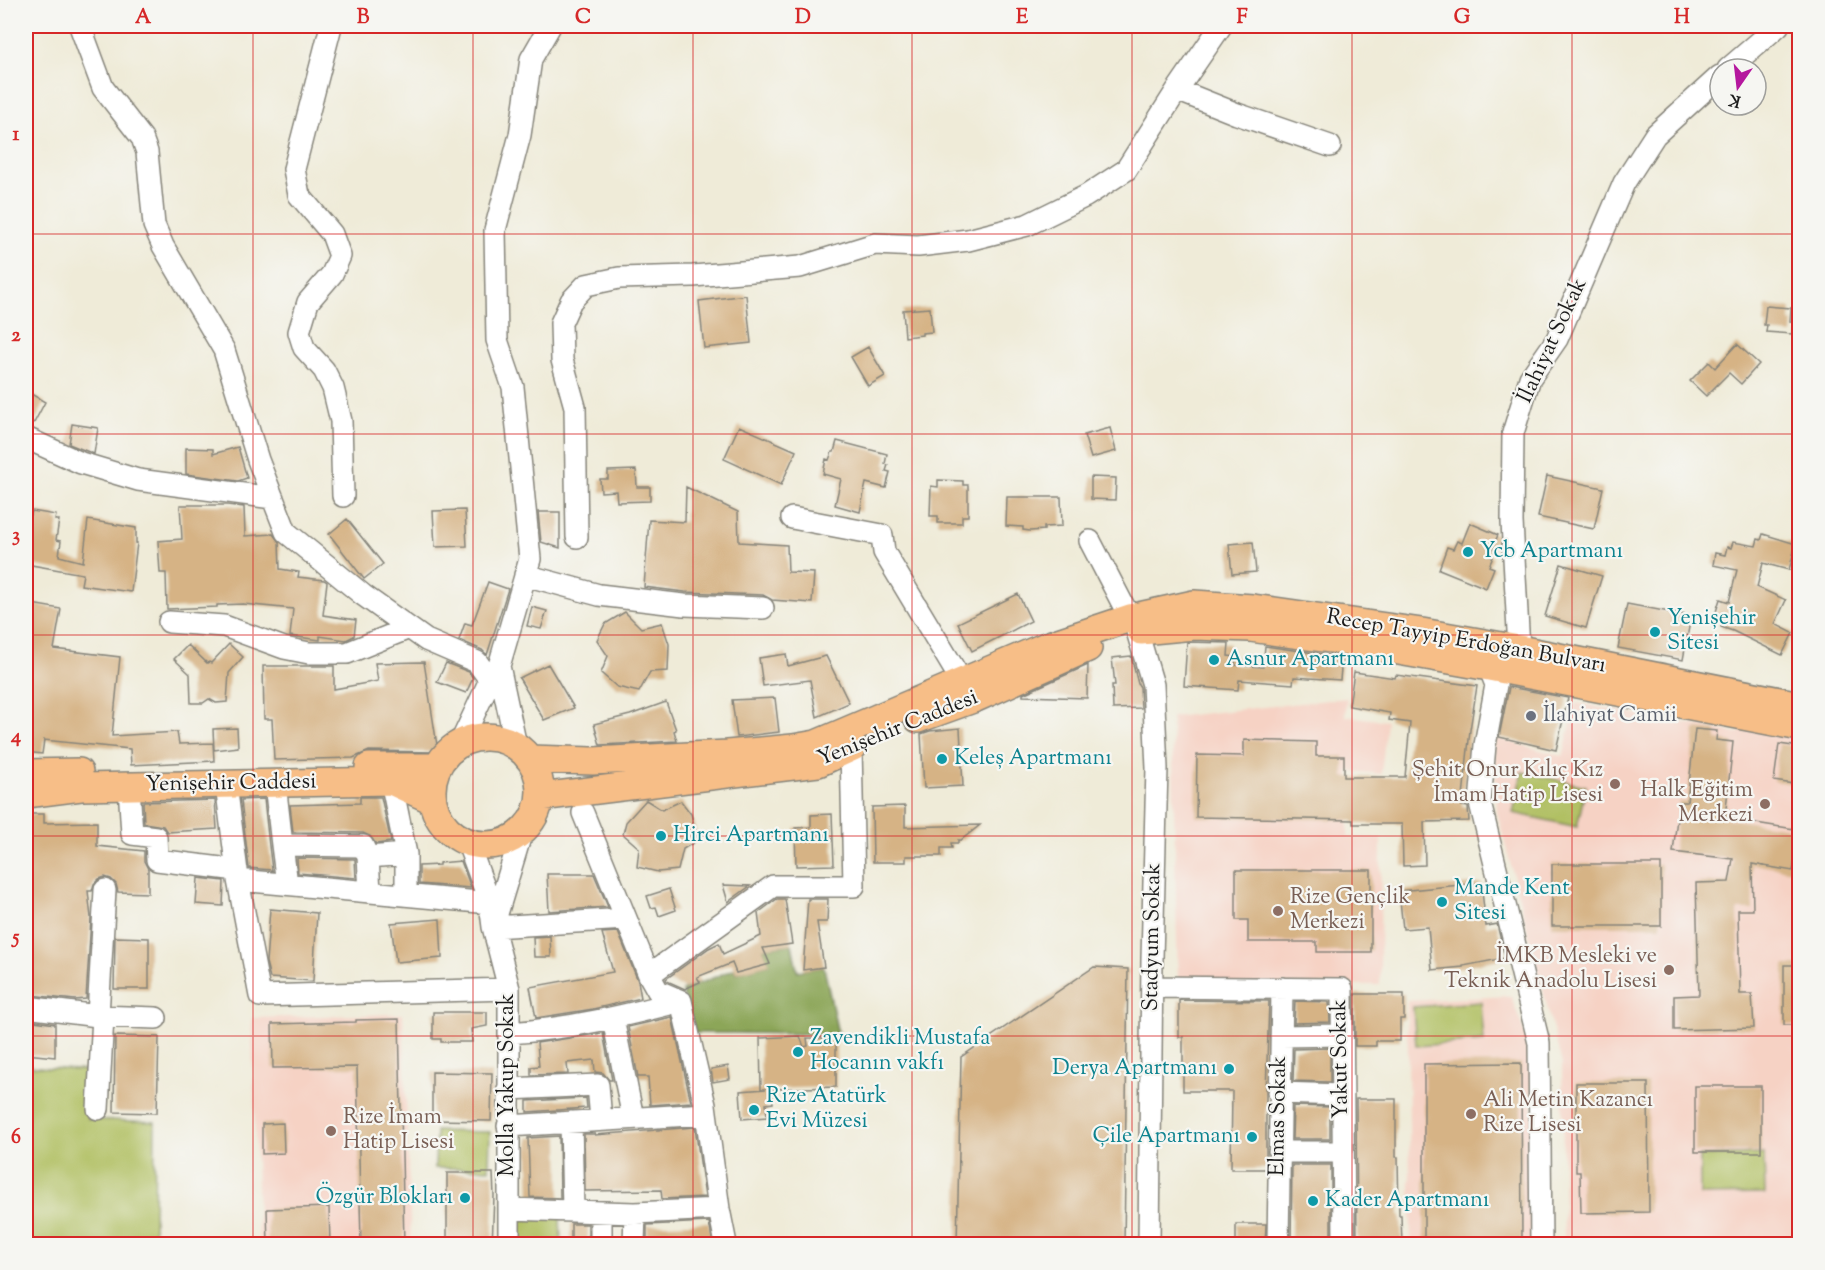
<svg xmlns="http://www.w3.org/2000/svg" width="1825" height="1270" font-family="'Sorts Mill Goudy',serif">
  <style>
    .built { fill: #f6d2c4 }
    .green { fill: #b1c063; stroke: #666e40; stroke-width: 1.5 }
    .forest { fill: #8ca659; stroke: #54613a; stroke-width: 1.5 }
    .building { fill: #d6b385 }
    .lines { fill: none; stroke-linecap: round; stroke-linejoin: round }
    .minor-casing { stroke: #86847a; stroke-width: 24 }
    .major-casing { stroke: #86847a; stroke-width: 30 }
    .minor { stroke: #fff; stroke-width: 21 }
    .major { stroke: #f7be87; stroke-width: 27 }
    .grid { fill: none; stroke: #d62828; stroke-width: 1.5; stroke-opacity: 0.55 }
    .culture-dot { fill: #0f9aa8; stroke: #f6f6f2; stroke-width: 2 }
    .worship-dot { fill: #6b7280; stroke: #f6f6f2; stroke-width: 2 }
    .education-dot { fill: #8d6e63; stroke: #f6f6f2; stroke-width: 2 }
    .labels { text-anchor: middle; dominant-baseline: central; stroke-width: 4.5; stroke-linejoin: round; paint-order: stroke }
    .street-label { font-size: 22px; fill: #1c1c1c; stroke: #f6f6f2 }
    .culture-label { font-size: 22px; fill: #0d838f; stroke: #f6f6f2; text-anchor: start }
    .worship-label { font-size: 22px; fill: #5b616d; stroke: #f6f6f2; text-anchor: start }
    .education-label { font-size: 22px; fill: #785e54; stroke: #f6f6f2; text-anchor: end }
    .neatline { fill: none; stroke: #d62828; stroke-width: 2 }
    .grid-label { font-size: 20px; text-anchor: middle; font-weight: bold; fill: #d62828 }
  </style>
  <rect width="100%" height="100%" fill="#f6f6f2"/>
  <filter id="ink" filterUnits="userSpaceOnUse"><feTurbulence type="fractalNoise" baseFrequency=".0167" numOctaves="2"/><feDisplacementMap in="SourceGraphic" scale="12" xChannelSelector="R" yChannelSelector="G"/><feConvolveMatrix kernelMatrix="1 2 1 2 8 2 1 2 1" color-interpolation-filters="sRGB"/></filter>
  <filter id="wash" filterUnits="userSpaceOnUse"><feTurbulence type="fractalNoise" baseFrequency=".008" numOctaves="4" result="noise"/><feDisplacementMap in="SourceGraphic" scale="24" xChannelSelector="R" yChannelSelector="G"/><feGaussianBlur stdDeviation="1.35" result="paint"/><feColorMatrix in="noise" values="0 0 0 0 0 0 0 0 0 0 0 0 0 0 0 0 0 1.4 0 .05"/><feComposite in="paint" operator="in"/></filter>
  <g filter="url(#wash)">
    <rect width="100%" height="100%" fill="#efebd8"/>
    <!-- built -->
    <path class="built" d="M1347 698 1345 716 1387 721 1381 774 1349 771 1348 837 1381 838 1380 985 1178 984 1172 717Z
      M1576 703 1738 733 1745 726 1799 737V1244H1564L1562 1064 1497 812 1494 738 1563 756Z
      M1511 996 1532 1054 1535 1244H1411L1407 1001Z
      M403 1014 411 1244H259L251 1018Z"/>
    <!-- green -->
    <path class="green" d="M1522 772 1586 786 1577 827 1513 813Z
      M1481 1002 1484 1041 1416 1046 1413 1007Z
      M26 1066 89 1071 88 1119 155 1122 154 1244H26Z
      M436 1131 490 1132 489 1169 435 1168Z
      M1764 1154 1765 1194 1700 1195V1156Z
      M520 1214 560 1215 561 1244H520Z"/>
    <!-- forest -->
    <path class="forest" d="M792 944 797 971 824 967 838 1034 695 1033 682 991 734 969 736 973 769 964 763 948Z"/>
    <g id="blocks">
      <!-- building -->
      <path class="building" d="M746 295 751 343 704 348 699 301Z
        M1766 306 1791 308 1790 322H1793L1792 334 1766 332 1767 325H1764Z
        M930 308 932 332 922 333V335L905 337 903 310Z
        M1737 344 1759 364 1741 384 1729 373 1706 396 1690 381 1709 362 1715 368Z
        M868 347 885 376 868 386 851 357Z
        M26 391 45 402 34 423 26 418Z
        M72 424 98 428 94 454 69 444Z
        M739 426 796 451 781 485 724 459Z
        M1110 428 1116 451 1091 458 1084 435Z
        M837 441 887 454 885 464 888 465 886 471 890 472 886 488 866 483 860 512 835 505 841 479 823 474 826 459 829 460 832 452H834Z
        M238 447 247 478 238 481 186 474V448L213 449V454Z
        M636 470 637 487H650V501L617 502 616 491 601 492 600 479H608V471Z
        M1547 476 1603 488 1594 529 1538 517Z
        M1091 477 1116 478 1115 500 1091 499Z
        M938 480 963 481V485H968V516H962V523H938V516H930L931 486 938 487Z
        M686 487 738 512 739 542 787 545 788 572 814 573 812 603 772 600 763 595 685 592 644 587 649 520 685 522Z
        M1007 497H1061L1062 526 1044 527V530L1030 531 1023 530V527L1006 526Z
        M180 505H227L244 507 245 536 273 534 279 542 280 569 299 572 298 577 324 580 327 582 323 615 356 620 354 636 346 640 320 636V640L290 636 293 609 243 604 217 605V607L167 609 166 573H160L158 541 182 539Z
        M465 510 467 546 435 547 433 511Z
        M32 511 56 515 55 520H59L56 540 61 541 59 556 83 562 88 520 136 528V543H137L131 592 81 585 83 574 26 564V514L31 515Z
        M538 512H560V548L541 542Z
        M347 519 383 564 364 579 329 534Z
        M1470 523 1498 535 1489 556 1493 557 1489 566 1494 568 1486 588 1439 569 1447 547 1453 549 1457 541 1462 543Z
        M1763 534 1796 544 1789 570 1763 563 1757 587 1786 600 1775 624 1793 633 1782 655 1733 631 1721 627 1723 621 1714 618 1720 599 1729 602 1737 570 1713 565 1715 553 1725 555 1727 547 1731 548 1733 542 1756 546 1758 539 1761 540Z
        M1253 542 1256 572 1232 574 1229 544Z
        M1561 564 1602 576 1586 628 1545 616Z
        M488 582 508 589 487 655 482 650 459 640 465 623 472 625Z
        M1018 594 1031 621 972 651 958 623Z
        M26 603 61 609 54 649 120 657 112 736 177 732 179 744 213 743 214 761 131 765 130 749 44 740 42 754 26 752Z
        M1627 604 1691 616 1683 660 1618 648Z
        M532 607 547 611 541 629 527 626Z
        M625 612 641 628 662 623 669 644 668 671 650 672 639 692 617 687 601 673 608 656 597 640 605 624Z
        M1187 642 1229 643 1228 656 1236 657 1235 665 1263 667 1265 646 1342 657 1340 680 1294 677 1293 684 1239 680 1238 690 1184 686Z
        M229 644 243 657 229 673 227 702 216 703 209 699 203 703H191L190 674 174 659 188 645 207 663 209 662 211 663Z
        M786 654 788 666 826 656 849 703 817 717 810 680 763 686 759 658Z
        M1131 656 1138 684 1140 687 1141 708 1113 709 1112 685H1115L1112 658Z
        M424 662 438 752 369 751 353 758 274 760 272 719H264L263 666H334V689L378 681 375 663Z
        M446 663 469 672 473 678 466 693 437 682Z
        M548 664 574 708 544 720 519 678Z
        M1088 665 1087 698 1023 696V694Z
        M1354 672 1395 678 1396 675 1477 686 1470 730 1462 806 1468 807 1469 821 1424 822 1425 865 1403 866 1402 824H1353V820L1196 817 1197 755 1244 756V740L1316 742V756H1344V777H1405L1410 723 1389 720 1390 713 1349 706Z
        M1509 687 1568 698 1556 750 1499 737Z
        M775 698 779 732 737 737 732 700Z
        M666 702 676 730 674 731 677 741 600 745 594 724 630 715Z
        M237 728 238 747 214 750 213 729Z
        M960 728 963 786 924 788 921 734 930 731Z
        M1695 729 1717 731 1716 740 1733 742 1725 818 1800 830V859H1795L1793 871 1752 864 1753 910H1738L1740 994H1752L1754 1028 1674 1030V996L1699 995 1696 883 1729 882 1733 859 1673 852 1679 802H1687Z
        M1779 744 1800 747V785L1774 781Z
        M360 797H381L391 842 376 844 370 836 363 833 293 832 290 805 360 803Z
        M264 799 269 846 272 870 249 868 241 800Z
        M215 800 217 829 167 832 163 826 144 823 143 802Z
        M646 800 662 810 681 801 691 814 698 840 683 849 678 870 658 872 637 867 639 848 623 834 626 822Z
        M905 806V827L980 825 961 840H958V843H951L952 848H941V856H906V862H873L872 807Z
        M26 814H44V823L97 822V846L144 851V861L148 869V893L118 892 116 884 111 879 105 877 99 879 94 884 92 891H88L91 918 86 999 75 1000 31 995 26 923Z
        M832 814 834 865 796 866 795 828 811 827V815Z
        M297 858 355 859 356 878 298 873Z
        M461 861 471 888 419 884V866L439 865V863Z
        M1552 864H1661V926H1552Z
        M1236 870H1371V952H1317V942H1248V920H1236Z
        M547 874H594L608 907 549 911Z
        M198 878 224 881 223 906 196 904Z
        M1481 883 1486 926 1497 924 1505 958 1463 966V967L1432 970 1428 927 1403 929 1399 891Z
        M723 885 750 886 728 902Z
        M669 889 676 910 659 916 656 907 651 908 647 896Z
        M777 899H785L792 944 763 948 770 964 736 973 732 963 697 977 700 982 685 989 667 981 666 979 709 948 719 943 723 954 761 936 758 913Z
        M808 899H828L827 922H817L824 967 803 970Z
        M270 909 317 913 313 981 270 978 266 962Z
        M440 919 442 958 396 962 391 923Z
        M618 932 638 981 641 998 593 1009 536 1018 530 987 613 972 602 933Z
        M550 936 551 957H534L533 937Z
        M115 937 149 938V989H114Z
        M1784 965H1800V1025H1784Z
        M1094 967 1128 969 1124 1245H957L961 1057Z
        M1355 994H1404V1019H1400V1041H1376V1046H1355Z
        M1179 1000 1269 1001 1266 1093V1169H1231L1232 1091H1183V1037H1179Z
        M1295 1001 1329 1002 1330 1022 1294 1023Z
        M433 1012H487V1026L471 1029 472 1042H441V1039H433Z
        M672 1017 691 1102 650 1105 648 1077H638L628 1027Z
        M399 1019 404 1245H361L357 1067 273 1068 272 1024 356 1022V1020Z
        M27 1020 55 1024V1057L26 1054Z
        M603 1033 612 1080H609L603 1073 595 1072 594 1060 567 1063 568 1074 531 1075V1067L539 1066 537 1043Z
        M115 1036 159 1037 157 1113 114 1112Z
        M800 1036 804 1047 808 1046 807 1038H836V1087L772 1089 773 1103 766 1104 767 1117 742 1119 740 1091 766 1089H761L760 1038Z
        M1330 1048V1082L1293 1081 1294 1049Z
        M1521 1063 1522 1245H1424V1064Z
        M728 1066 730 1079 713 1082 711 1069Z
        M432 1072 492 1073 491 1121 432 1120Z
        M1576 1083H1648L1649 1212 1581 1213 1580 1172H1576Z
        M1695 1086H1761V1152H1695Z
        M586 1098 587 1108 527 1112V1101Z
        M1356 1099H1396V1157H1398L1399 1215H1401L1402 1245H1357Z
        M1293 1106 1330 1107V1139H1292Z
        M283 1123 284 1153 262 1154V1124Z
        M695 1127 705 1197 662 1199 661 1190 585 1191 584 1134H595V1135Z
        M559 1136 560 1198 530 1197 528 1138Z
        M1292 1165H1331V1243H1291Z
        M447 1173H493L494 1196 492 1245H447Z
        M329 1207 330 1245H268L267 1209Z
        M709 1222 713 1245H647V1225Z
        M571 1224H588V1245H571Z
        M1236 1224H1266L1265 1245H1236Z"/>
    </g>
  </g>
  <g filter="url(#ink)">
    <use href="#blocks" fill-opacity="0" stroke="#86847a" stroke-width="1.5"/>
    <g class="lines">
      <!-- minor casing -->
      <g class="minor-casing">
        <path id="minor" d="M80 26 103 88 142 138 147 152 154 225 163 246 224 350 258 460 286 532 363 595 426 640 477 662 490 680
          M331 26 294 169 299 195 332 234 340 256 332 274 308 302 299 332 304 348 324 370 333 388 341 421 343 496
          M1728 69 1778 26
          M1177 90 1237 114 1330 146
          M26 438 81 463 138 480 273 498
          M792 518 882 535 884 552 962 682
          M577 537 575 407 562 360 561 323 571 301 586 285 619 278 693 276 800 267 875 244 918 246 968 240 1027 225 1086 196 1126 170 1177 90 1221 26
          M1090 541 1130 618
          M525 575 599 595 684 605 763 608
          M169 622 224 626 284 648 309 653H347L409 628
          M1137 631 1153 685 1157 768 1152 958 1149 1244
          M1519 649 1512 522 1513 433 1530 378 1557 339 1624 183 1655 135 1720 76
          M499 666 530 559 513 387 497 340 495 230 520 135 531 59 550 26
          M1489 667 1496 685 1485 745 1480 803 1539 1043 1541 1244
          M460 744 490 680 499 666 516 746
          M391 781 406 854
          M275 783 282 845
          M226 784 238 880 490 903
          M129 786 132 834 156 837 157 860 237 870
          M583 813 649 975 658 991 681 1001
          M522 831 493 927 626 919
          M467 841 490 903 493 927 509 989V1244
          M238 880 260 996 509 989
          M287 884 282 845 363 846 368 857
          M370 892 368 857 406 854V895
          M649 975 773 886H854L851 747
          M1152 987 1342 989 1344 1244
          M26 1007 98 1016 156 1018
          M98 1016 105 890
          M613 1019 633 1118
          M509 1033C568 1029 624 1016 681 1001L705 1105 719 1209 726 1244
          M1281 1036 1342 1035
          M508 1089 598 1085 601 1120
          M1279 1093 1342 1095
          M98 1109 103 1016
          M571 1122 573 1211
          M508 1126 706 1114
          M1279 1152H1343
          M509 1209 635 1213 719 1209
          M601 1244V1212
          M634 1244 635 1213
          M1278 1244 1282 988"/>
      </g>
      <!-- major casing -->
      <g class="major-casing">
        <path id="major" d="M1141 631 1194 626 1250 628 1331 639 1489 667 1800 727
          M918 719 976 698 1088 648
          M432 791a54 54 0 1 1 108 0a54 54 0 1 1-108 0Z
          M530 759 593 761 727 754 793 748 816 744 1046 646 1130 618 1194 604 1253 608 1422 632 1519 649 1800 705
          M369 767H437
          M26 773 79 772
          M26 794 81 787 391 781 432 800
          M540 797 818 763 853 747"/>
      </g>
      <!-- minor -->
      <use href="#minor" class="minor"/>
      <!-- major -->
      <use href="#major" class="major"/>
    </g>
  </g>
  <!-- grid -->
  <path class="grid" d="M253 26V1244M473 26V1244M693 26V1244M912 26V1244M1132 26V1244M1352 26V1244M1572 26V1244M26 234H1800M26 434H1800M26 635H1800M26 836H1800M26 1036H1800"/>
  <!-- markers -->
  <g class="culture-dot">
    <circle cx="1468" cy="552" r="6"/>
    <circle cx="1655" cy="632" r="6"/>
    <circle cx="1214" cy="660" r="6"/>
    <circle cx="942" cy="759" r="6"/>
    <circle cx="661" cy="836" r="6"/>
    <circle cx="1442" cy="902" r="6"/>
    <circle cx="798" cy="1052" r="6"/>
    <circle cx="1229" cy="1069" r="6"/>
    <circle cx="754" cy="1110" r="6"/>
    <circle cx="1252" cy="1137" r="6"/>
    <circle cx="465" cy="1198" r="6"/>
    <circle cx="1313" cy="1201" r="6"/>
  </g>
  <circle class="worship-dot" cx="1531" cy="716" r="6"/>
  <g class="education-dot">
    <circle cx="1615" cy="784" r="6"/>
    <circle cx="1765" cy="804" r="6"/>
    <circle cx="1278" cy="911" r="6"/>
    <circle cx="1669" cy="970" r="6"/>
    <circle cx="1471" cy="1114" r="6"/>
    <circle cx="331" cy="1131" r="6"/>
  </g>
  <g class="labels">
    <!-- street labels -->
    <g class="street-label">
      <text transform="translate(1553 341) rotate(-65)">İlahiyat Sokak</text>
      <text transform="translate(1466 642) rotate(10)">Recep Tayyip Erdoğan Bulvarı</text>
      <text transform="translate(898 729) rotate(-22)">Yenişehir Caddesi</text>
      <text transform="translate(231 784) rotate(-1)">Yenişehir Caddesi</text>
      <text transform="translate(1153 937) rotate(-89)">Stadyum Sokak</text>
      <text transform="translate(1341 1059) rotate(-91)">Yakut Sokak</text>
      <text transform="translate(508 1085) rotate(-90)">Molla Yakup Sokak</text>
      <text transform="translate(1279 1116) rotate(-89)">Elmas Sokak</text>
    </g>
    <!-- culture labels -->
    <g class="culture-label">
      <text x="1480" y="552">Ycb Apartmanı</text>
      <text x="1667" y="619">Yenişehir<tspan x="1667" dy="25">Sitesi</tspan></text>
      <text x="1226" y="660">Asnur Apartmanı</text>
      <text x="954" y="759">Keleş Apartmanı</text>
      <text x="673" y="836">Hirci Apartmanı</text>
      <text x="1454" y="889">Mande Kent<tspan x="1454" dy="25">Sitesi</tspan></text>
      <text x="810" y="1039">Zavendikli Mustafa<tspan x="810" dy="25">Hocanın vakfı</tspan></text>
      <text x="1217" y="1069" text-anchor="end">Derya Apartmanı</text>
      <text x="766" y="1097">Rize Atatürk<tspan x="766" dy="25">Evi Müzesi</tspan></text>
      <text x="1240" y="1137" text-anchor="end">Çile Apartmanı</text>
      <text x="453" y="1198" text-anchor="end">Özgür Blokları</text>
      <text x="1325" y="1201">Kader Apartmanı</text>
    </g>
    <!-- worship labels -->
    <g class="worship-label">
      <text x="1543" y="716">İlahiyat Camii</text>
    </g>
    <!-- education labels -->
    <g class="education-label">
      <text x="1603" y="771">Şehit Onur Kılıç Kız<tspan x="1603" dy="25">İmam Hatip Lisesi</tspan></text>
      <text x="1753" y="791">Halk Eğitim<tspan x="1753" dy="25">Merkezi</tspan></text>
      <text x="1290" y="898" text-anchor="start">Rize Gençlik<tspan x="1290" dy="25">Merkezi</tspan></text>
      <text x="1657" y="957">İMKB Mesleki ve<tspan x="1657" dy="25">Teknik Anadolu Lisesi</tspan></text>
      <text x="1483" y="1101" text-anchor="start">Ali Metin Kazancı<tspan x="1483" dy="25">Rize Lisesi</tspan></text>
      <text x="343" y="1118" text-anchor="start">Rize İmam<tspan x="343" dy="25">Hatip Lisesi</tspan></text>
    </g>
  </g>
  <!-- margin -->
  <rect width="1825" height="1270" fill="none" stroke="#f6f6f2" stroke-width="66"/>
  <!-- north arrow -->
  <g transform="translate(1738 87) rotate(194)"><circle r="28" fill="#f6f6f2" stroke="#9f9f9c" stroke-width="1.5"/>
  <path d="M0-4.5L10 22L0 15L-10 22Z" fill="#b5179e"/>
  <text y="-9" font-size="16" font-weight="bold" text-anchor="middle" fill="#1c1c1c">K</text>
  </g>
  <rect x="33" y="33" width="1759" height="1204" class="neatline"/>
  <g class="grid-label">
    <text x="143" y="23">A</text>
    <text x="363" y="23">B</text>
    <text x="583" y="23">C</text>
    <text x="803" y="23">D</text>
    <text x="1022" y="23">E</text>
    <text x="1242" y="23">F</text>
    <text x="1462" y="23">G</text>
    <text x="1682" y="23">H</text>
    <text x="16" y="140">1</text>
    <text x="16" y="341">2</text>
    <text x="16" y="541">3</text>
    <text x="16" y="742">4</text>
    <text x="16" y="943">5</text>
    <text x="16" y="1143">6</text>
  </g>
</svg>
